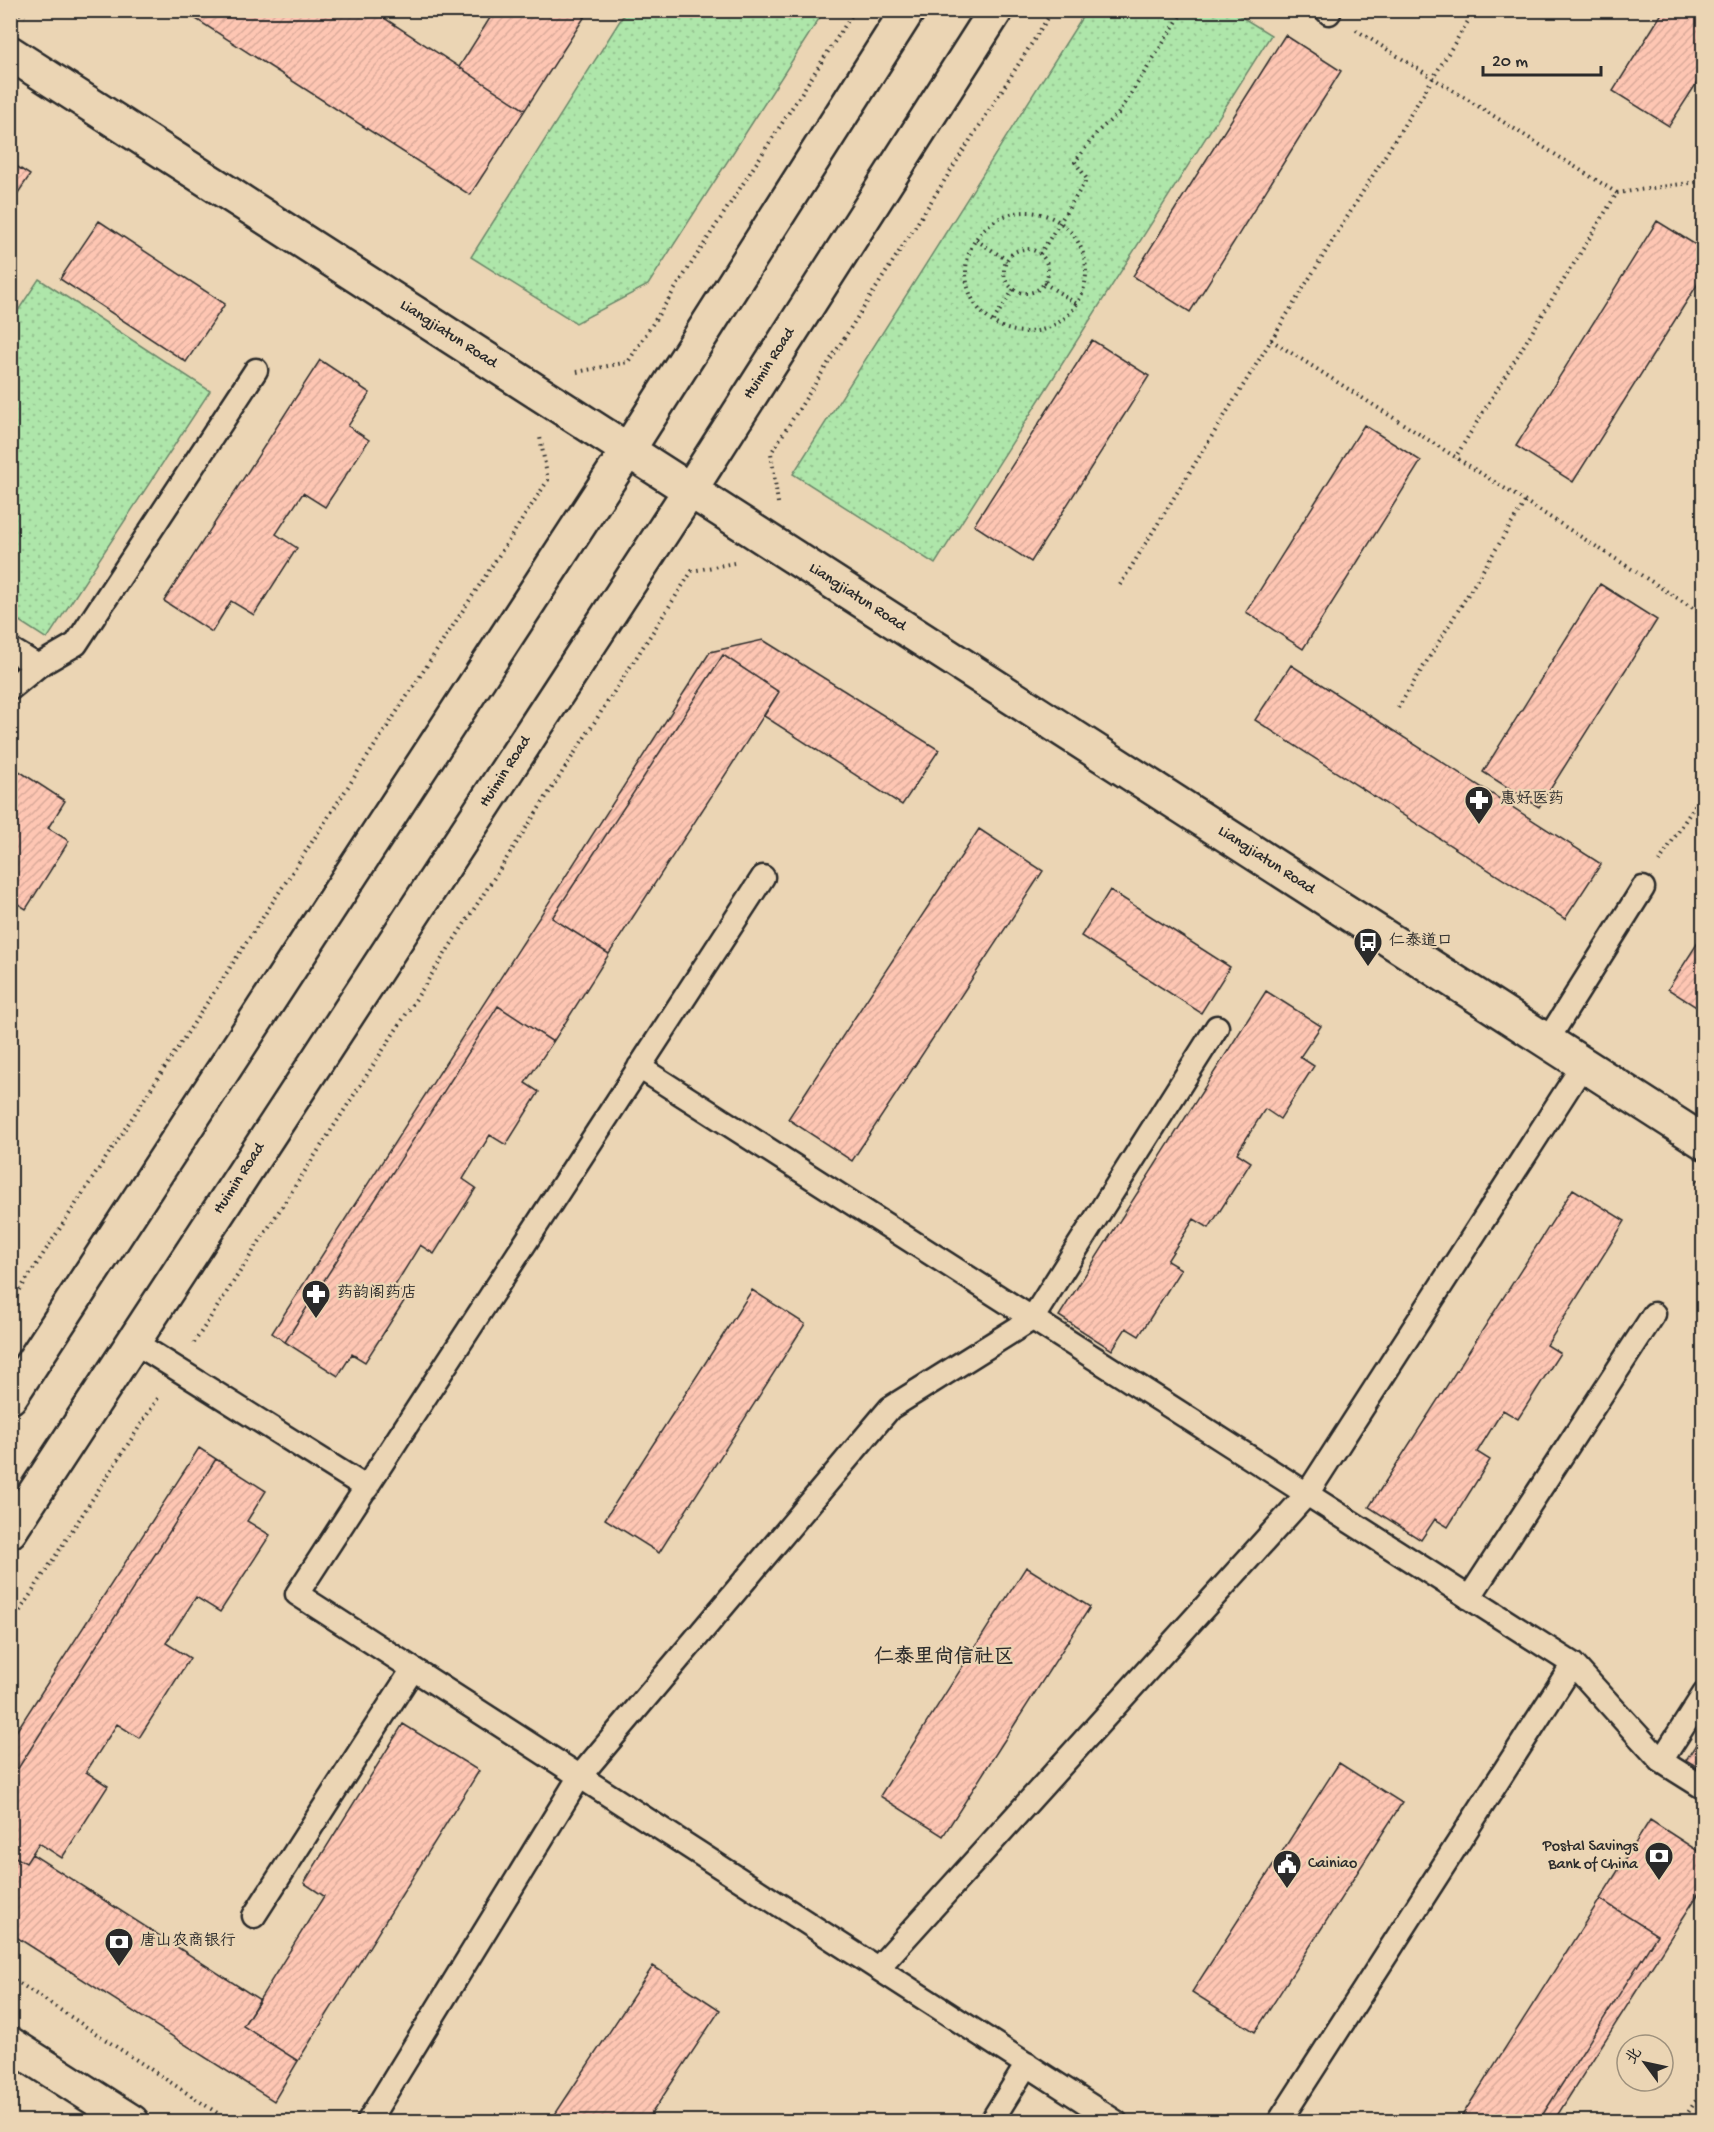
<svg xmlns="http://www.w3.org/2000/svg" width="1714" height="2132" font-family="'Gochi Hand','LXGW WenKai TC',sans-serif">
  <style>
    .green { fill: url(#green-dots); stroke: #6c886a; stroke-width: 1.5 }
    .building { fill: url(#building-hatch); stroke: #2b2b2b; stroke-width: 1.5 }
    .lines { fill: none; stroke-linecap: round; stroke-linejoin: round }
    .lane-casing { stroke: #2b2b2b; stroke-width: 27 }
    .secondary-casing { stroke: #2b2b2b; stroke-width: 38 }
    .path { stroke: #2b2b2b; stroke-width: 4; stroke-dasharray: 1.5 4.5; stroke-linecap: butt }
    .lane { stroke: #ebd5b4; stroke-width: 22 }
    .secondary { stroke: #ebd5b4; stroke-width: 33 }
    .labels { text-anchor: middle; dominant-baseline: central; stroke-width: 4.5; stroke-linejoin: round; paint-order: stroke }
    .street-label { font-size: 16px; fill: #2b2b2b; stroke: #ebd5b4 }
    .poi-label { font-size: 16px; fill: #2b2b2b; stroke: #ebd5b4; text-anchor: start }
    .quarter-label { font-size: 20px; font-weight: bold; fill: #2b2b2b; stroke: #ebd5b4 }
  </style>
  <defs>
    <pattern id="green-dots" width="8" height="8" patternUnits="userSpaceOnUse" patternTransform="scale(1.5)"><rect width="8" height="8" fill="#aee6aa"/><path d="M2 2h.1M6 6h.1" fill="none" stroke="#96c592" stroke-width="1.8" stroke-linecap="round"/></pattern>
    <pattern id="building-hatch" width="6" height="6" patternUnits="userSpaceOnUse" patternTransform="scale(1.5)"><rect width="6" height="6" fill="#fec6b3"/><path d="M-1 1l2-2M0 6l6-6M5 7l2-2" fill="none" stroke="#daaa9a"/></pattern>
  </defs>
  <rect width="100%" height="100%" fill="#ebd5b4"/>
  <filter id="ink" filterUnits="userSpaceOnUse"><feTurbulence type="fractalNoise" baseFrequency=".0167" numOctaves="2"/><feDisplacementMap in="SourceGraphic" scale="12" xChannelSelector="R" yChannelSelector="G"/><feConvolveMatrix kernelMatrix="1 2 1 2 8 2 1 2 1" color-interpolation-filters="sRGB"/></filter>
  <g filter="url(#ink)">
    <!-- green -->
    <path class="green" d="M626 11H824L648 285 576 323 471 257Z
      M1086 11H1232L1271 35 935 564 793 474Z
      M39 279 210 391 47 639 10 615 11 321Z"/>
    <!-- building -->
    <path class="building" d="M182 10H372L525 110 470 195Z
      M495 10H589L525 110 459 67Z
      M1664 10H1704V72L1669 126 1613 91Z
      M1285 35 1341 71 1190 312 1133 276Z
      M10 162 30 175 10 205Z
      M99 221 225 304 186 362 60 279Z
      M1657 221 1704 250V274L1573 482 1516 446Z
      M1092 340 1149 376 1031 562 974 525Z
      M320 360 370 393 348 426 369 440 325 507 303 493 276 534 297 548 254 615 231 601 212 632 164 601Z
      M1364 425 1421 461 1303 649 1246 612Z
      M1600 584 1657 620 1539 807 1483 772Z
      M763 640 939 750 902 805 764 716 779 692 723 655 552 918 609 954 553 1042 498 1006 285 1342 272 1333 710 652Z
      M723 655 779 692 609 954 552 918Z
      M1291 665 1601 864 1565 919 1255 720Z
      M16 769 65 801 48 828 69 841 26 909 10 899V777Z
      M979 829 1043 871 852 1161 788 1119Z
      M1110 890 1230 967 1201 1013 1081 936Z
      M1704 933V1012L1668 989Z
      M1266 991 1321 1026 1300 1057 1314 1066 1280 1119 1265 1109 1237 1153 1251 1162 1209 1228 1194 1219 1167 1261 1181 1269 1139 1336 1126 1328 1112 1350 1059 1316Z
      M498 1006 553 1042 525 1083 539 1092 506 1145 490 1135 463 1179 476 1188 434 1254 420 1245 394 1287 408 1295 365 1362 352 1354 338 1376 285 1342Z
      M1573 1189 1625 1221 1547 1345 1560 1353 1518 1419 1503 1410 1477 1452 1490 1460 1448 1527 1435 1519 1421 1540 1369 1507Z
      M752 1290 805 1324 659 1553 605 1519Z
      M199 1448 216 1459 10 1781V1741Z
      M216 1459 266 1491 247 1521 270 1535 220 1612 196 1597 166 1643 190 1658 139 1738 117 1724 86 1772 108 1786 62 1858 39 1843 26 1863 10 1854V1781Z
      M1026 1567 1090 1607 943 1836 880 1796Z
      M403 1724 479 1771 298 2061 243 2026 324 1896 304 1883Z
      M1704 1732V1771L1686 1760Z
      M1339 1763 1402 1803 1255 2032 1192 1992Z
      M1650 1820 1704 1855V1885L1553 2122H1538L1657 1935 1600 1899Z
      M10 1854 26 1863 32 1854 260 2000 243 2026 298 2061 274 2101 10 1933Z
      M1600 1899 1657 1935 1538 2122H1458Z
      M653 1966 720 2010 646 2122H550Z"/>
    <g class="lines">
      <!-- lane casing -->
      <g class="lane-casing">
        <path id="lane" d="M1326 10 1329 13
          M10 649 38 666
          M10 689 38 666 76 644 256 370
          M763 877 297 1594 1116 2122
          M1547 1041 1643 888
          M639 1067 1573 1664 1279 2122
          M134 1342 367 1488
          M1469 1598 1654 1314
          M1573 1664 1661 1761 1704 1788
          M1661 1761 1704 1694
          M254 1916 413 1669
          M878 1968 1307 1494 1583 1065
          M368 2122 580 1776 890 1408 1032 1319 1217 1027
          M991 2122 1027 2064"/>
      </g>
      <!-- secondary casing -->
      <g class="secondary-casing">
        <path id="secondary" d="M10 53 1704 1142
          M10 1397 628 450 908 10
          M10 1531 690 490 996 10
          M10 2044 132 2122"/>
      </g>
      <!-- path -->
      <path class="path" d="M15 10 25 17
        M1356 30 1617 193 1455 458
        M1617 193 1704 181
        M966 272a60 60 0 1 1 120 0a60 60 0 1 1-120 0Z
        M976 240 1007 260
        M1004 271a22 22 0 1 1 44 0a22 22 0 1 1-44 0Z
        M1040 254 1087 179 1075 162 1098 131 1118 114 1184 10
        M1044 283 1077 304
        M993 321 1014 289
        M1271 340 1704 615
        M577 372 628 362 855 10
        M778 503 771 453 1053 10
        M1120 585 1475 10
        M1398 708 1525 502
        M1659 862 1704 791
        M1696 1180 1704 1185
        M10 1305 548 480 540 437
        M194 1343 692 571 734 563
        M10 1626 160 1395
        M10 1977 231 2122
        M1682 2122 1704 2088"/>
      <!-- lane -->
      <use href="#lane" class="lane"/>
      <!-- secondary -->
      <use href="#secondary" class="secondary"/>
    </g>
  </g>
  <!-- icons -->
  <defs>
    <g id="pharmacy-pin" transform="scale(1.5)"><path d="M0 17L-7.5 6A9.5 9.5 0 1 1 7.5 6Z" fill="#2b2b2b" stroke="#ebd5b4"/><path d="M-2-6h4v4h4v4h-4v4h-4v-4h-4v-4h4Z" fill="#fff"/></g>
    <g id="bus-pin" transform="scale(1.5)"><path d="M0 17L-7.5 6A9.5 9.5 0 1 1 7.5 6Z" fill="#2b2b2b" stroke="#ebd5b4"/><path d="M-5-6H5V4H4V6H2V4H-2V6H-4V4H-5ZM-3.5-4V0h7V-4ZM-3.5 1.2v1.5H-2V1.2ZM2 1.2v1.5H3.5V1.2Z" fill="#fff"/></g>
    <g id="bank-pin" transform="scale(1.5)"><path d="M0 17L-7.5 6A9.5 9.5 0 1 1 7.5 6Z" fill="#2b2b2b" stroke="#ebd5b4"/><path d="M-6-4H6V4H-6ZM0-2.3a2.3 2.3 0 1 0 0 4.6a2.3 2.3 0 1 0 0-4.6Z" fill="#fff"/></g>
    <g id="civic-pin" transform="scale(1.5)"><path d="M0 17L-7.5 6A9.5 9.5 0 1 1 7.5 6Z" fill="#2b2b2b" stroke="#ebd5b4"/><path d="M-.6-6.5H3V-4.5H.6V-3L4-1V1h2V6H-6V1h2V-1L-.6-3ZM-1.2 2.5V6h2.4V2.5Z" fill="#fff"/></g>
  </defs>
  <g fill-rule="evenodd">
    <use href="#pharmacy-pin" x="1479" y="800"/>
    <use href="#bus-pin" x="1368" y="942"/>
    <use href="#pharmacy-pin" x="316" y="1294"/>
    <use href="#bank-pin" x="1659" y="1856"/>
    <use href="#civic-pin" x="1287" y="1864"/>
    <use href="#bank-pin" x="119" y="1942"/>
  </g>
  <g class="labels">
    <!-- street labels -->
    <g class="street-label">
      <text transform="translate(448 335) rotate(33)">Liangjiatun Road</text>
      <text transform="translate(770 364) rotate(-57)">Huimin Road</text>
      <text transform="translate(857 598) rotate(33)">Liangjiatun Road</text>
      <text transform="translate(506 772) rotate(-57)">Huimin Road</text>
      <text transform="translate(1266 861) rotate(33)">Liangjiatun Road</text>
      <text transform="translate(240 1179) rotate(-57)">Huimin Road</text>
    </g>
    <!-- poi labels -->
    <g class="poi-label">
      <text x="1500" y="800">惠好医药</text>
      <text x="1389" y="942">仁泰道口</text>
      <text x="337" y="1294">药韵阁药店</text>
      <text x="1638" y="1847" text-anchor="end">Postal Savings<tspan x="1638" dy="18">Bank of China</tspan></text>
      <text x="1308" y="1864">Cainiao</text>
      <text x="140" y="1942">唐山农商银行</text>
    </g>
    <!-- quarter labels -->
    <g class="quarter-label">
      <text x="944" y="1658">仁泰里尚信社区</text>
    </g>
  </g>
  <!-- margin -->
  <rect width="1714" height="2132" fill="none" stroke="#ebd5b4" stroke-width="36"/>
  <rect x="18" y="18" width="1678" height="2096" fill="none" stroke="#2b2b2b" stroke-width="2" filter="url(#ink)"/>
  <!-- north arrow -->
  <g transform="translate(1645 2063) rotate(303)"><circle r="28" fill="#ebd5b4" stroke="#9e917d" stroke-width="1.5"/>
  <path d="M0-4.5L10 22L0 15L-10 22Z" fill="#2b2b2b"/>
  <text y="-9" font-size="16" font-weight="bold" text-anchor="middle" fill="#2b2b2b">北</text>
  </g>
  <!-- scale -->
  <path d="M1483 66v9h118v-9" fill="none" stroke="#2b2b2b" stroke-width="3"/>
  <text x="1492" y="66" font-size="18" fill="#2b2b2b" stroke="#ebd5b4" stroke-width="4.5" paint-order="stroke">20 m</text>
</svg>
